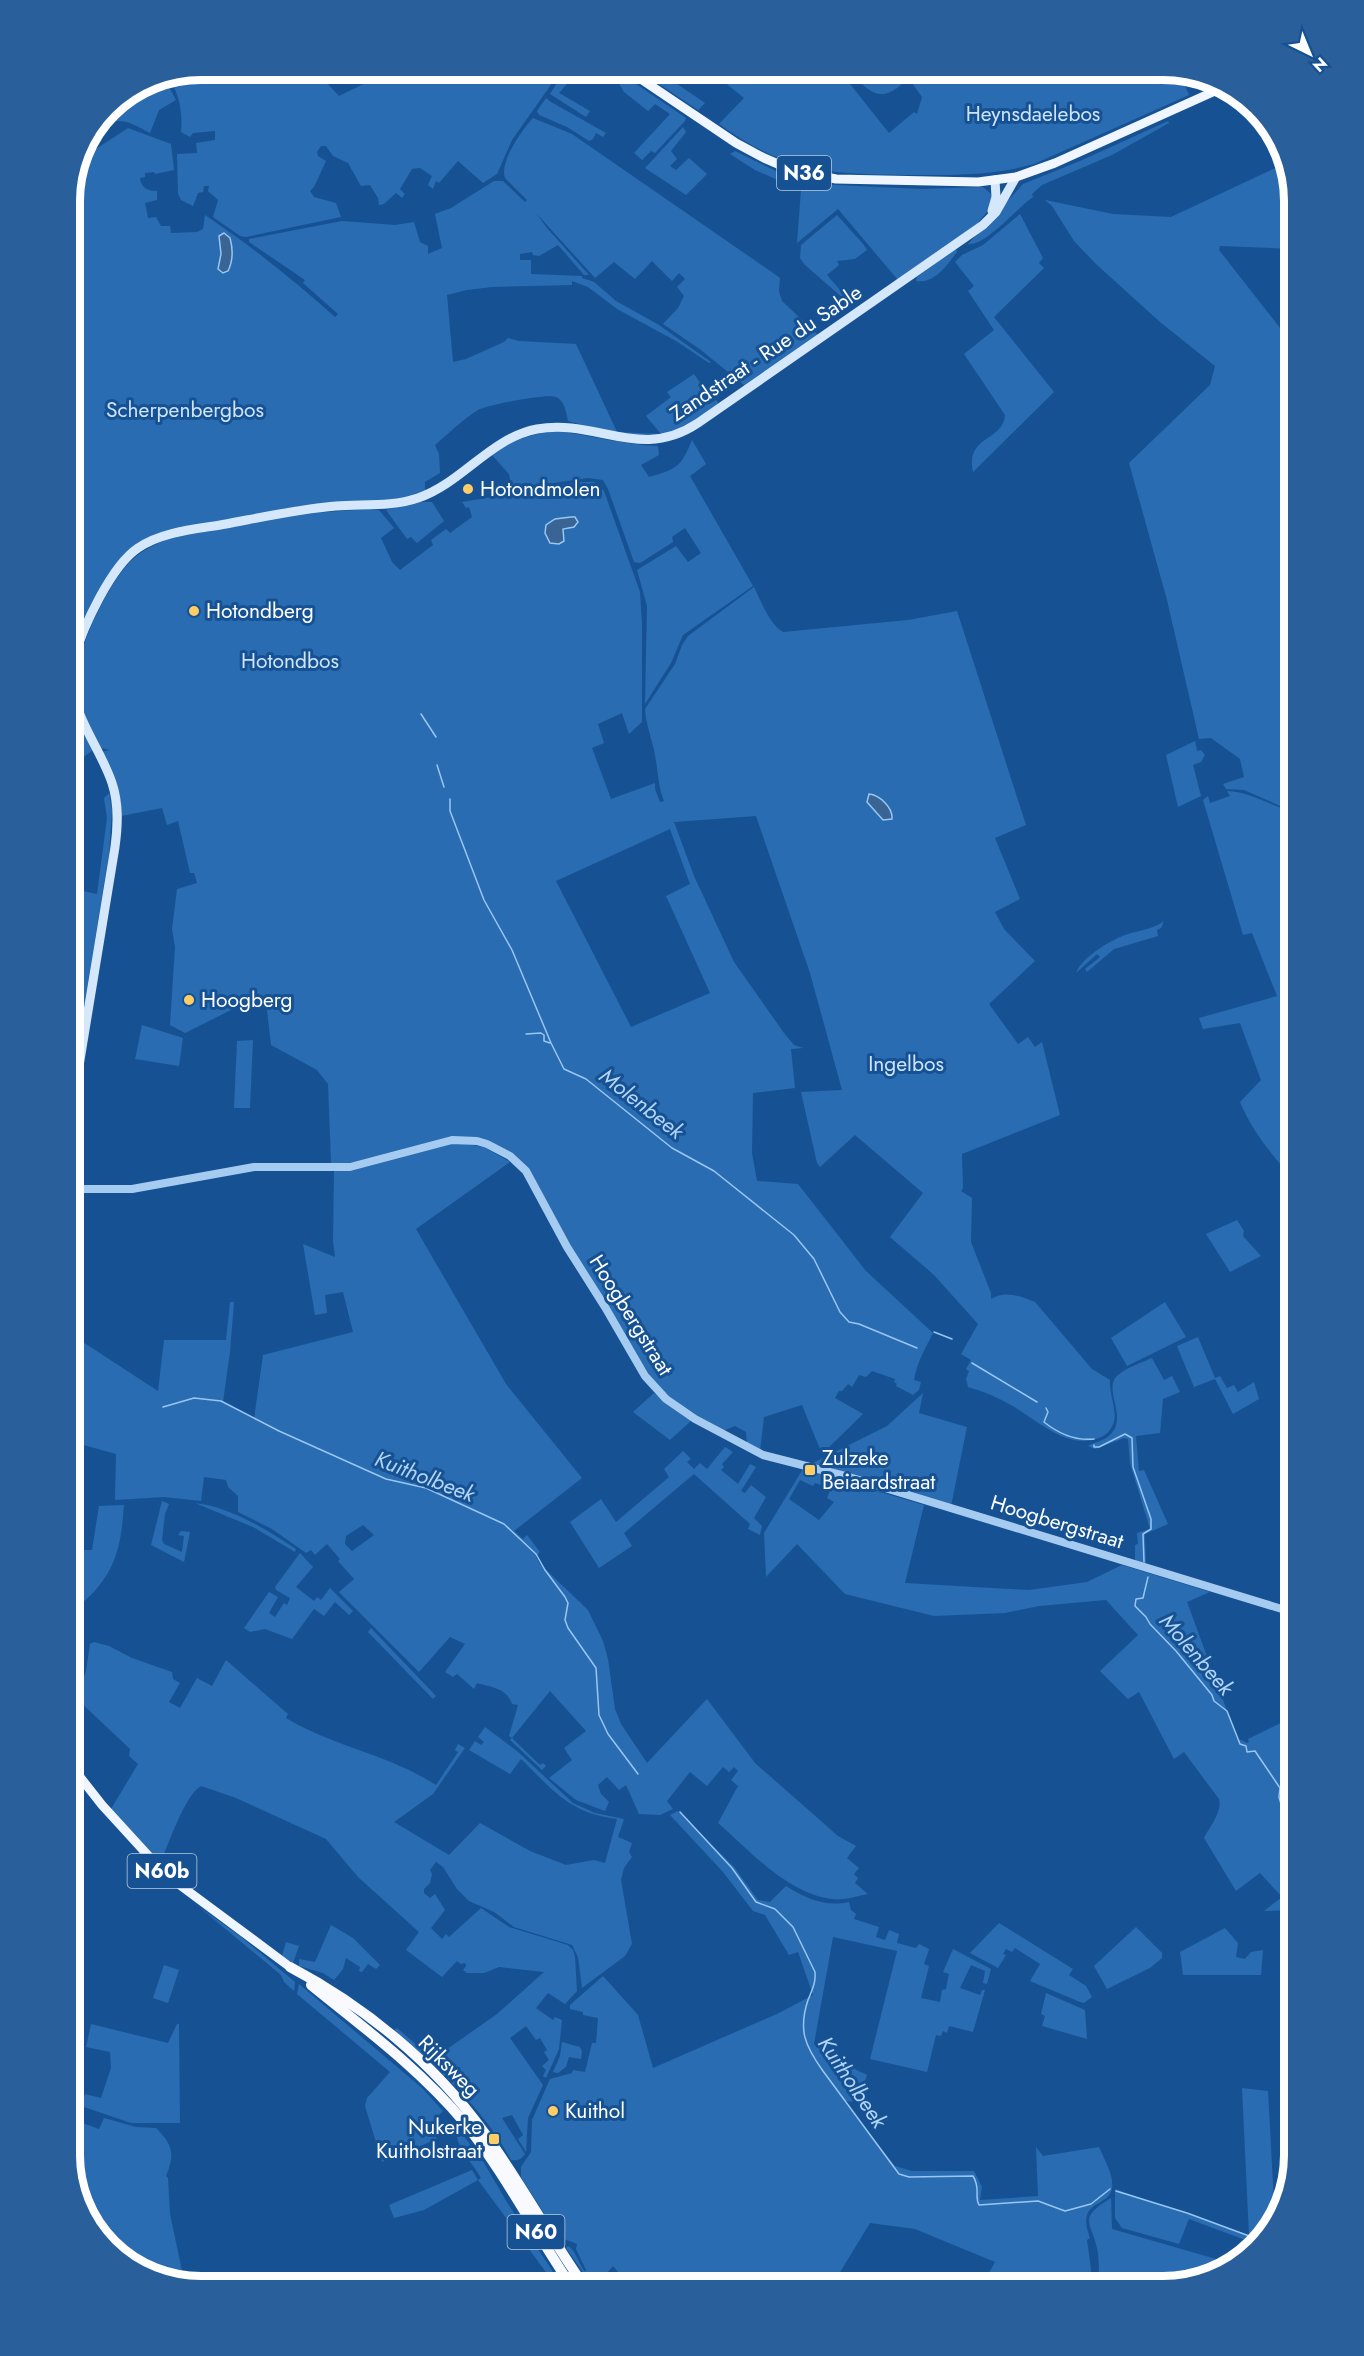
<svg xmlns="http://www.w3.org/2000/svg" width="1364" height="2356" font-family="Jost,sans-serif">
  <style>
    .green { fill: #296cb2; fill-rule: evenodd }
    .water { fill: #396493; stroke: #99c6f3; stroke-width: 1.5 }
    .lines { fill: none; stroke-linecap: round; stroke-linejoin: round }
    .stream { stroke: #99c6f3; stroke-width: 1.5 }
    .tertiary { stroke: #a6cbf1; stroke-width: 8 }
    .secondary { stroke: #d5e7fb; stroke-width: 9 }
    .primary { stroke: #f0f6ff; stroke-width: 9 }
    .trunk { stroke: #f8faff; stroke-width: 10 }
    .poi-dot { fill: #ffcd66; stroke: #165293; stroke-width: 2 }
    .labels { text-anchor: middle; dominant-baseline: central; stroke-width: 6; stroke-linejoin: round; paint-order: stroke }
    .shield { fill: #165293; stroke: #b9cbdf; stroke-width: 1.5 }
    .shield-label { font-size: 20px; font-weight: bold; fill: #fff }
    .park-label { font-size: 21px; fill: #cde4fc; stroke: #165293 }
    .street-label { font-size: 21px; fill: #fff; stroke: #165293 }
    .poi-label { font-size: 21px; fill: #fff; stroke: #165293; text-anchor: start }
    .water-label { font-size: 22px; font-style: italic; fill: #b2d5f7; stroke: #165293 }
    .rim { fill: none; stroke: #fff; stroke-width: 8 }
  </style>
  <rect width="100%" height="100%" fill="#165293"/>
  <!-- green -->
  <path class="green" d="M200 69H304L307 72 314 69 339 96 382 75 380 69H562L512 140 497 174 483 183 458 161 439 183 436 181 433 189 428 185 432 176 420 168 412 169 400 189 405 194 402 198 396 193 384 204 379 205 378 198 370 185 361 186 348 163 333 156 326 146H321L317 152 318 156 326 161 314 187 310 191 314 197 336 203 341 217 246 237 240 236 213 217 218 200 208 191 209 186H204L203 192 198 193 193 206 181 200 178 194 177 154 197 153 196 143 215 140V131L193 133 190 137 181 132C183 110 179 95 168 75Z
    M566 69H580L559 93 590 111 586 117 550 94Z
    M602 69H614L686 118 685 121 655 153 651 151 642 160 634 153 670 114 655 104 648 111 624 92 615 77Z
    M653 69H655L705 103 698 110 647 76Z
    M708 69H838L889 133 914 112 917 114 922 97 912 83 930 69H1173L1194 78 1184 83 1189 95 1034 164C991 176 950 175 906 175 869 174 832 175 796 164 768 156 743 141 719 124L744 98Z
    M848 69H917C886 103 876 102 848 69Z
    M163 76 176 100 159 110 150 133C137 126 125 118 110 122L105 119V115C115 97 143 80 163 76Z
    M546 98 551 102 606 133 603 137 596 133 593 139 589 141 567 127 539 115 537 111Z
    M533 118 572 134 776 275 780 278 779 291 782 301 818 335 745 386 701 350 663 324 678 308 684 296 677 287 685 279 679 273 672 281 652 261 635 279 614 262 595 278 536 213 547 228 589 275H584L558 245 539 256 533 255 532 252 520 254V260H531V274L582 276V278L594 282 616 301 659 325 711 362 709 363 676 341 617 309 588 287 572 281V285L492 287 467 290 447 295 453 362 466 359 504 342 508 338 519 341 576 344 617 432 661 434 646 416 671 397 667 392 694 374 707 393 703 396 709 404 716 400 719 404C706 413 693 423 679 430 645 445 602 430 568 421 566 412 565 401 556 397 548 393 487 405 478 410 463 419 448 434 435 445L439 454 440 473 425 482V492L396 500 367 501 138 543C101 571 85 617 69 659V195L79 188 73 176 79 150 91 132 88 138 96 149 128 128 171 144 174 170 155 174 154 172 145 173V177L140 178C141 188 148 191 157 191V200L145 203 148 218 156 217 161 226H170L171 233 197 232 203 229 205 215C251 246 294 280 335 317L338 314 303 283 305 280 249 242V239L342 221 395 225 414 222 420 242 428 246V254L442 248 435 214 451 208 494 181H503L525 202 527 200 505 178C499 162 522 130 533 118ZM224 233 231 261 227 273 218 269 221 254 219 239 221 234Z
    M1168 121 1169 123 1112 155 1042 185 1032 194 1033 197C1018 207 985 247 968 244L1023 184 1080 161Z
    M683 127 686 132 671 151 677 159 670 166 676 170 689 158 707 174 686 195 645 168Z
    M735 151 782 174 817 184 920 189 983 187 992 195 990 208 977 224 898 280 838 209 797 243 801 190 755 170 730 154Z
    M1286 163 1295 200V249L1220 246 1219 250 1295 347V1181C1273 1156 1253 1133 1240 1102L1261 1080 1240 1023 1203 1029 1199 1018 1277 996 1252 933 1243 935 1203 800 1208 796 1210 803 1230 796 1227 791C1249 792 1264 802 1284 809L1285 808 1244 790 1226 789 1223 784 1244 777 1240 759 1211 738 1199 739 1167 600 1129 463 1210 385 1215 366 1160 322 1096 264 1074 241 1052 206 1045 200 1113 214 1171 217Z
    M1020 214 1043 258 1039 263 1044 268 994 317 1054 392 973 472C965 435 1003 442 1005 415L964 354 994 330 968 291 974 286 955 262 962 255 983 245Z
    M837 215 864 245 867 250 855 259 837 261 839 265 827 275 847 298 844 299 805 265 800 258 801 245Z
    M956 248 957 252C947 265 935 284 916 281L917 277Z
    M556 431C590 435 624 445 658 446L659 455 641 465 649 477C677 469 681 467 692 440L706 464 690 476 753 586 683 635 671 663 645 704 647 606 637 570 676 546 688 562 701 553 685 528 672 537 673 542 640 563 634 562 608 489 603 480 588 478 512 489 509 474 491 454C513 440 530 434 556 431Z
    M577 482H594L604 491 640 592 642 624V722L629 734 622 713 598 724 604 743 592 748 611 799 655 783V789L660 802 664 801C658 786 658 771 655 755 652 739 646 725 645 709L675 664 682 645 688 636 754 587C761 601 769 624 783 632L908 620 957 611 1026 825 995 838 1020 899 995 912 1004 929 1035 961 989 1004 1018 1044 1028 1037 1035 1047 1042 1042 1060 1115 962 1154 963 1188 961 1191 972 1198 971 1242 991 1293V1299C1005 1290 1021 1296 1035 1302L1092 1369 1110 1380C1109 1394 1117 1409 1114 1422 1111 1430 1107 1435 1099 1438 1068 1451 1036 1419 1011 1405 997 1397 983 1391 968 1387L966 1379 969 1371 966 1369 971 1360 961 1354 978 1324 934 1275 890 1237 923 1193 855 1135 820 1167 817 1163 801 1092 842 1090 810 973 756 816 674 822 694 876 734 962 784 1033 794 1045 803 1048 791 1049 795 1088 753 1093 752 1153 757 1181 798 1184 866 1271 933 1333C925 1349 917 1362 914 1380L921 1382 919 1390 913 1395 896 1386 897 1384 894 1382 895 1379 872 1371 866 1377 859 1375 852 1387 848 1384 842 1391H839L835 1398 863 1414 822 1454 802 1405 764 1417 760 1451 747 1446 746 1432 735 1426 723 1431 682 1408 654 1383 565 1238 541 1193 504 1150 462 1137 349 1163H331L328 1084 317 1070 271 1045 267 1010 251 1000 185 1033 170 1025 175 947 172 929 177 889 197 883 194 873H190L178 821 167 825 162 808 121 816 101 752 110 750 100 748C90 728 77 707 76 684 74 654 109 581 132 560 142 550 155 545 167 539L299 514 369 509 379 510 394 528 381 538 392 562 400 570 433 545 431 540 446 529 450 533 472 517 469 507 466 508 462 502ZM670 829 690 884 666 896 710 993 631 1027 556 881Z
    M417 502H432L444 521 417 543 411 537 407 539 386 510Z
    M69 696 93 750 69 768Z
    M1195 741 1197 751 1201 750 1205 755 1201 762 1193 765 1201 796 1178 807 1166 755Z
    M109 793 112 810 109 853 69 1099V888L97 894 107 818 104 798Z
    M1164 921 1161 928 1157 930 1158 936 1114 949 1087 972 1085 969 1100 957 1097 954 1076 973C1082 957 1112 939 1128 934 1141 930 1154 929 1164 921Z
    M142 1025 183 1038 179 1066 135 1059Z
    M253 1040 250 1108H234L237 1041Z
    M460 1143 484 1147 510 1162 416 1229 506 1384 582 1478 514 1531 523 1539 527 1535 540 1552 536 1557 541 1565 588 1610 603 1641 608 1659 615 1709 621 1724 647 1763 707 1699 755 1763 838 1836 856 1846 847 1858 859 1868 854 1874 858 1878 855 1883 868 1894C857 1896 843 1901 832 1899 787 1893 750 1851 718 1823L738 1786 731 1780 738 1771 734 1767 729 1772 723 1767 707 1786 690 1772 667 1801 673 1809 660 1815 639 1814 626 1785 619 1790 607 1777 598 1785 601 1794 609 1802 605 1811 576 1800 549 1778 572 1760 564 1748 586 1731 550 1691 512 1738 540 1765 543 1763 546 1766 542 1770 510 1740 512 1738 509 1736 518 1705 512 1704C507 1688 491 1687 477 1683L474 1689 457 1674 453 1677 445 1672 465 1644 450 1637 419 1672 339 1592 354 1579 338 1561 340 1559 327 1544 315 1555 311 1550 306 1553 272 1529 238 1512V1496L228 1487 226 1480 204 1477 201 1501 164 1497 115 1500 116 1454 69 1441V1333L158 1391 164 1340H226L230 1302H234L230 1352 223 1402 254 1419 263 1355 353 1332 343 1292 325 1295 327 1313 315 1315 303 1244 335 1257 333 1241 334 1171 369 1166 447 1144ZM363 1525 374 1535 352 1551 345 1544 346 1536Z
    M1237 1220 1244 1231 1243 1236 1261 1256 1230 1272 1206 1234Z
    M1165 1302 1186 1337 1127 1366 1111 1338Z
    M1198 1337 1215 1378 1220 1376 1227 1388 1234 1385 1238 1392 1254 1382 1259 1399 1233 1414 1215 1379 1194 1387 1177 1346Z
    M1152 1358 1164 1380 1172 1376 1180 1392 1163 1399 1160 1433 1136 1436 1139 1471 1144 1470 1168 1524 1145 1534 1146 1565 1135 1562V1545L1138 1544 1137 1533 1150 1529 1130 1463 1128 1439 1124 1438 1095 1449 1088 1446C1094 1442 1105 1441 1111 1434 1128 1415 1102 1389 1118 1375 1127 1367 1141 1363 1152 1358Z
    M654 1393 691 1421 670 1440 633 1412Z
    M923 1393 919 1413 967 1427 951 1506 813 1463 887 1426Z
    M725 1447 733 1452 722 1464 724 1467 721 1470 738 1484 750 1464 756 1467 741 1491 745 1493 751 1485 766 1497 754 1518 762 1526 760 1535 748 1529 750 1524 694 1474 624 1533 632 1546 599 1568 570 1522 601 1499 616 1522 669 1477 664 1469 683 1451 691 1459 687 1462 694 1469 700 1463 707 1469Z
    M803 1469 924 1505 905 1583 1029 1590 1087 1582 1122 1565 1210 1592 1187 1602 1237 1738 1247 1743 1249 1742 1248 1739 1295 1716V1910L1264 1911 1282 1897 1260 1873 1236 1891 1204 1838C1209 1828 1223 1811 1219 1799L1184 1752 1174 1759 1139 1692 1128 1699 1100 1671 1138 1635 1106 1600 1039 1606 1005 1613 934 1616 845 1594 797 1544 766 1577 764 1533ZM800 1480 813 1486 815 1483 831 1488 827 1498 834 1502 819 1520 789 1499Z
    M162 1501 169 1504 165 1514 162 1540 164 1544 182 1552 184 1536 178 1535 181 1531 190 1532 184 1562 151 1545Z
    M195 1503C231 1507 267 1530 296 1549L295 1552 253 1527Z
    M124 1505C121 1542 118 1567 91 1595 84 1601 78 1609 69 1612V1547L78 1546 79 1550H92L99 1506Z
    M300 1553 313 1567 296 1587 314 1601 317 1597 321 1600 330 1588 353 1611 349 1615 335 1602 324 1616 314 1609 292 1639 265 1629 250 1632 244 1628 269 1592 278 1597 269 1613 275 1617 284 1603 287 1605 290 1598 276 1590 275 1587Z
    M371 1628 436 1696 433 1699 368 1632Z
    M94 1642 109 1646 132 1658 172 1672 173 1679 180 1683 169 1702 180 1708 197 1678 212 1686 226 1660 288 1714 286 1718C334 1747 388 1754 436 1785L458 1752 455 1750 458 1744 465 1748 433 1794 394 1822 449 1855 480 1823 530 1851 566 1865 594 1860 605 1863 617 1819C569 1813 554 1791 521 1759L510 1774 469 1750 475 1741 481 1745 484 1742 478 1737 485 1727 517 1751 573 1803 595 1813 624 1819 618 1837 632 1843 629 1852 632 1857 624 1868 621 1880 632 1944 625 1956 582 1988 578 1957 572 1945 514 1927 494 1912 469 1901 457 1889 443 1867 436 1862 430 1870 432 1874 430 1883 424 1889V1893L430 1898 435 1894 445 1910 431 1928 442 1939 446 1934 449 1937 481 1908 509 1927 568 1945 573 1950 575 1957 577 1991 565 2004 548 1993 536 2008 553 2020 555 2017 562 2020 559 2049 546 2078 543 2076 546 2070 542 2066 549 2060 544 2052 547 2050 540 2038 536 2040 526 2026 510 2038 543 2085 528 2118 526 2152 518 2139 523 2135 512 2115 502 2118 525 2154C521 2160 517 2161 511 2160 484 2109 438 2068 394 2030L397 2028 433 2059 497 2014 544 1972 499 1967 484 1973H467L463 1970 466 1966 465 1963 461 1964 457 1961 442 1977 406 1950 419 1932 358 1877 326 1839 236 1798 201 1786C185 1795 169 1843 161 1861L190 1888 168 1872 111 1809 138 1764 129 1756 130 1749 77 1699 86 1671 90 1644Z
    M678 1811 734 1867 758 1900 770 1902 786 1886C806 1899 826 1907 849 1902L851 1910 856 1914 854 1919 879 1927 876 1937 885 1940 889 1930 899 1934 897 1943 916 1948 919 1944 929 1949 924 1964 929 1966 921 1998 940 2002 942 1990 946 1989 949 1974 943 1972 953 1949 991 1969 987 1984 983 1983 985 1971 971 1965 960 1988 980 1995 982 1990H985L973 2032 949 2026 947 2033 943 2031 941 2036 936 2035 927 2072 870 2059 897 1951 833 1937 814 2044 840 2062 867 2075 858 2102 844 2101 895 2166 912 2171H974L982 2187 980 2200 1038 2196 1036 2147 1043 2156 1099 2147C1104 2159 1114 2175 1112 2188 1109 2209 1075 2198 1090 2238L1087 2240 1091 2269 1090 2287H981L995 2262 915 2229 870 2223 831 2287H631L613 2266 604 2276 596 2278 591 2284 566 2248 568 2246C576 2250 579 2265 585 2272L586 2270 576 2249 577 2244 559 2237 521 2177V2167L531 2152 532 2120 550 2079 572 2073 573 2070 585 2072 592 2043H596L598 2018 583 2015V2012L570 2009V2005L603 1976 638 2015 653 2068 779 2013 813 1995 798 1952 789 1955 765 1915 753 1911 723 1872 670 1815Z
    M199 1907 240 1936 295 1982 294 1991 284 1982 281 1975Z
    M999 1923 1073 1969 1069 1975 1086 1986 1092 1997 1084 2003 1080 2002 1030 1981 1040 1964 1015 1948 1012 1952 1006 1949 1003 1954 1006 1955 998 1968 970 1953Z
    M331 1925 353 1938 380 1965 376 1969 368 1964 362 1972 359 1971 360 1967 346 1958 343 1969 334 1980 323 1973 299 1966V1959L315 1962Z
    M1136 1927 1162 1953V1958L1150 1968 1107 1989 1094 1966Z
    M1225 1928 1238 1943 1236 1957 1245 1959 1251 1952 1263 1950 1261 1975H1183L1180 1952Z
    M286 1942 299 1946 293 1963 282 1956Z
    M164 1965 179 1970 168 2003 153 1998Z
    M299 1984 422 2088 443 2111 428 2126 437 2139 382 2162 365 2106 367 2098 390 2072 297 1994Z
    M1046 1993 1085 2010 1087 2039 1042 2026 1045 2016 1041 2014Z
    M91 2024 168 2043 177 2024H179L180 2123H131L81 2106 85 2094 101 2098 111 2068 110 2052 86 2047Z
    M562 2042 580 2047 582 2051 581 2059 569 2057 566 2067 558 2073 553 2072 560 2056Z
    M1242 2088 1268 2091 1275 2221 1273 2228 1256 2244 1189 2219 1179 2244 1122 2228 1115 2218V2189L1249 2235Z
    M104 2118 136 2127 156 2128C173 2145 175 2154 166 2176L168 2178 170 2214 185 2285 127 2265 82 2214 69 2156 77 2124 80 2122 99 2129Z
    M457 2127 484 2163 508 2204 563 2287H557L478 2180 424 2210 394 2218 389 2205 472 2170 478 2180 481 2178C473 2163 453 2145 457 2127Z
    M1111 2198 1112 2229 1223 2261 1214 2275 1164 2287H1099C1099 2276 1099 2264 1098 2253 1093 2222 1075 2220 1111 2198Z"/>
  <!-- water -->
  <path class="water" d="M224 233 230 238C233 249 233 261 228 271L223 273 218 269 221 254 219 236Z
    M571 517H575L578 522 574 527 563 529 564 541 559 544 550 543 545 533 546 525 555 519Z
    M869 794C880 795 893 808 892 819L883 820 867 802Z"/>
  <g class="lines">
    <!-- stream -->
    <path class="stream" d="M421 714 436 737
      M437 765 444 787
      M450 799V811L484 900 512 950 551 1043 564 1069 586 1079 672 1148 714 1171 794 1235 814 1259 840 1312 849 1322 859 1324 917 1348
      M526 1034 541 1033 544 1035V1041L550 1043
      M934 1332 952 1339
      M972 1363 1037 1402
      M163 1407 194 1398 221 1401 279 1431 386 1479 426 1488 504 1524 536 1554 545 1570 565 1597 568 1603 565 1620 568 1628 596 1668 599 1715 608 1734 638 1774
      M1046 1408 1048 1412 1044 1422C1059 1434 1075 1441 1094 1439
      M1094 1445V1447H1099L1125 1434 1132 1438 1133 1467 1151 1519V1529L1143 1534 1144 1562
      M1148 1577 1143 1598 1136 1599 1135 1606 1146 1617 1150 1624 1176 1651 1212 1695 1214 1701 1227 1711 1240 1744 1246 1746 1247 1752 1255 1751 1280 1788 1279 1797 1292 1843 1295 1846
      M680 1812 732 1868 756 1902 775 1909 793 1927 815 1972C816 1983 812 1990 808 2000 798 2030 805 2046 823 2071L899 2174 909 2177 973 2176C981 2189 974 2196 979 2205L1038 2201 1065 2211 1091 2204 1110 2189
      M1116 2191 1187 2213 1260 2240"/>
    <!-- tertiary -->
    <path class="tertiary" d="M69 1189H132L254 1167H350L452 1140 477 1141 487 1144 510 1156 526 1171 567 1247 605 1307 645 1376 666 1399 695 1419 763 1455 849 1477 1295 1613"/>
    <!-- secondary -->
    <path class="secondary" d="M992 211 996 197 995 180
      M69 1115 79 1066 115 847C118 825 119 804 112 783 98 741 62 705 74 658 83 627 111 566 138 548 163 531 198 529 226 524 263 517 299 509 336 506 363 504 392 507 418 498 462 483 490 438 537 429 596 418 640 462 698 423L983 225 996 212 1016 177"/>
    <!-- primary -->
    <path class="primary" d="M626 69 736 143 764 158 792 170 836 179 978 182 1016 177 1055 163 1224 87
      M69 1763 102 1805 165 1874 290 1967"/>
    <!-- trunk -->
    <path class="trunk" d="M290 1967C364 2006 434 2063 483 2131 520 2181 549 2236 585 2287
      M311 1985C364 2028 420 2069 464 2122 505 2173 535 2233 572 2287"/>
  </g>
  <!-- markers -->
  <g class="poi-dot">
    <circle cx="468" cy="489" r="6"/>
    <circle cx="194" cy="611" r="6"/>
    <circle cx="189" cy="1000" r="6"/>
    <rect x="804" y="1464" width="12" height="12" rx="3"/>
    <circle cx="553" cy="2111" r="6"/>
    <rect x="488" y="2133" width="12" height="12" rx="3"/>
  </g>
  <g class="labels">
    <!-- shield labels -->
    <g class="shield">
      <rect x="777" y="156" width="54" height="34" rx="4.5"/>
      <rect x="127.5" y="1854" width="69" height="34" rx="4.5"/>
      <rect x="507.5" y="2215" width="57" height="34" rx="4.5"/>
    </g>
    <g class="shield-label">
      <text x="804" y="173">N36</text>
      <text x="162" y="1871">N60b</text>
      <text x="536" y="2232">N60</text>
    </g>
    <!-- park labels -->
    <g class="park-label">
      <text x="1033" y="114">Heynsdaelebos</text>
      <text x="185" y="410">Scherpenbergbos</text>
      <text x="290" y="661">Hotondbos</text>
      <text x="906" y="1064">Ingelbos</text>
    </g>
    <!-- street labels -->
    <g class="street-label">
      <text transform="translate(766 353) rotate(-34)">Zandstraat - Rue du Sable</text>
      <text transform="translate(631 1315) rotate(58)">Hoogbergstraat</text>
      <text transform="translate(1057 1522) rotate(17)">Hoogbergstraat</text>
      <text transform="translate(449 2066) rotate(45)">Rijksweg</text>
    </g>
    <!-- poi labels -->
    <g class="poi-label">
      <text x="480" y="489">Hotondmolen</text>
      <text x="206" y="611">Hotondberg</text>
      <text x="201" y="1000">Hoogberg</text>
      <text x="822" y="1458">Zulzeke<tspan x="822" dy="24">Beiaardstraat</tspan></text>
      <text x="565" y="2111">Kuithol</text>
      <text x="482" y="2127" text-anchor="end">Nukerke<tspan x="482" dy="24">Kuitholstraat</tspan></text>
    </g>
    <!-- water labels -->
    <g class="water-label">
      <text transform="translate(642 1103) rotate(38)">Molenbeek</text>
      <text transform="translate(425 1476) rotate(21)">Kuitholbeek</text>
      <text transform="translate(1197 1654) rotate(49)">Molenbeek</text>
      <text transform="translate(853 2082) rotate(56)">Kuitholbeek</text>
    </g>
  </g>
  <!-- crop -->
  <path d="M0 0H1364V2356H0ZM201 80H1163A121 121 0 0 1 1284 201V2155A121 121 0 0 1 1163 2276H201A121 121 0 0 1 80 2155V201A121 121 0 0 1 201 80Z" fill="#29609c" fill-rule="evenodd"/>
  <path class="rim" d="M201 80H1163A121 121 0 0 1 1284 201V2155A121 121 0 0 1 1163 2276H201A121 121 0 0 1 80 2155V201A121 121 0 0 1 201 80Z"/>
  <!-- north arrow -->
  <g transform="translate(1310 54) rotate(137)" stroke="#165293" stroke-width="4.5" paint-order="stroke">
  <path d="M0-4.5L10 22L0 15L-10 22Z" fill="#ffffff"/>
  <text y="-9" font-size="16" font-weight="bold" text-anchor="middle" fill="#ffffff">N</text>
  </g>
</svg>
